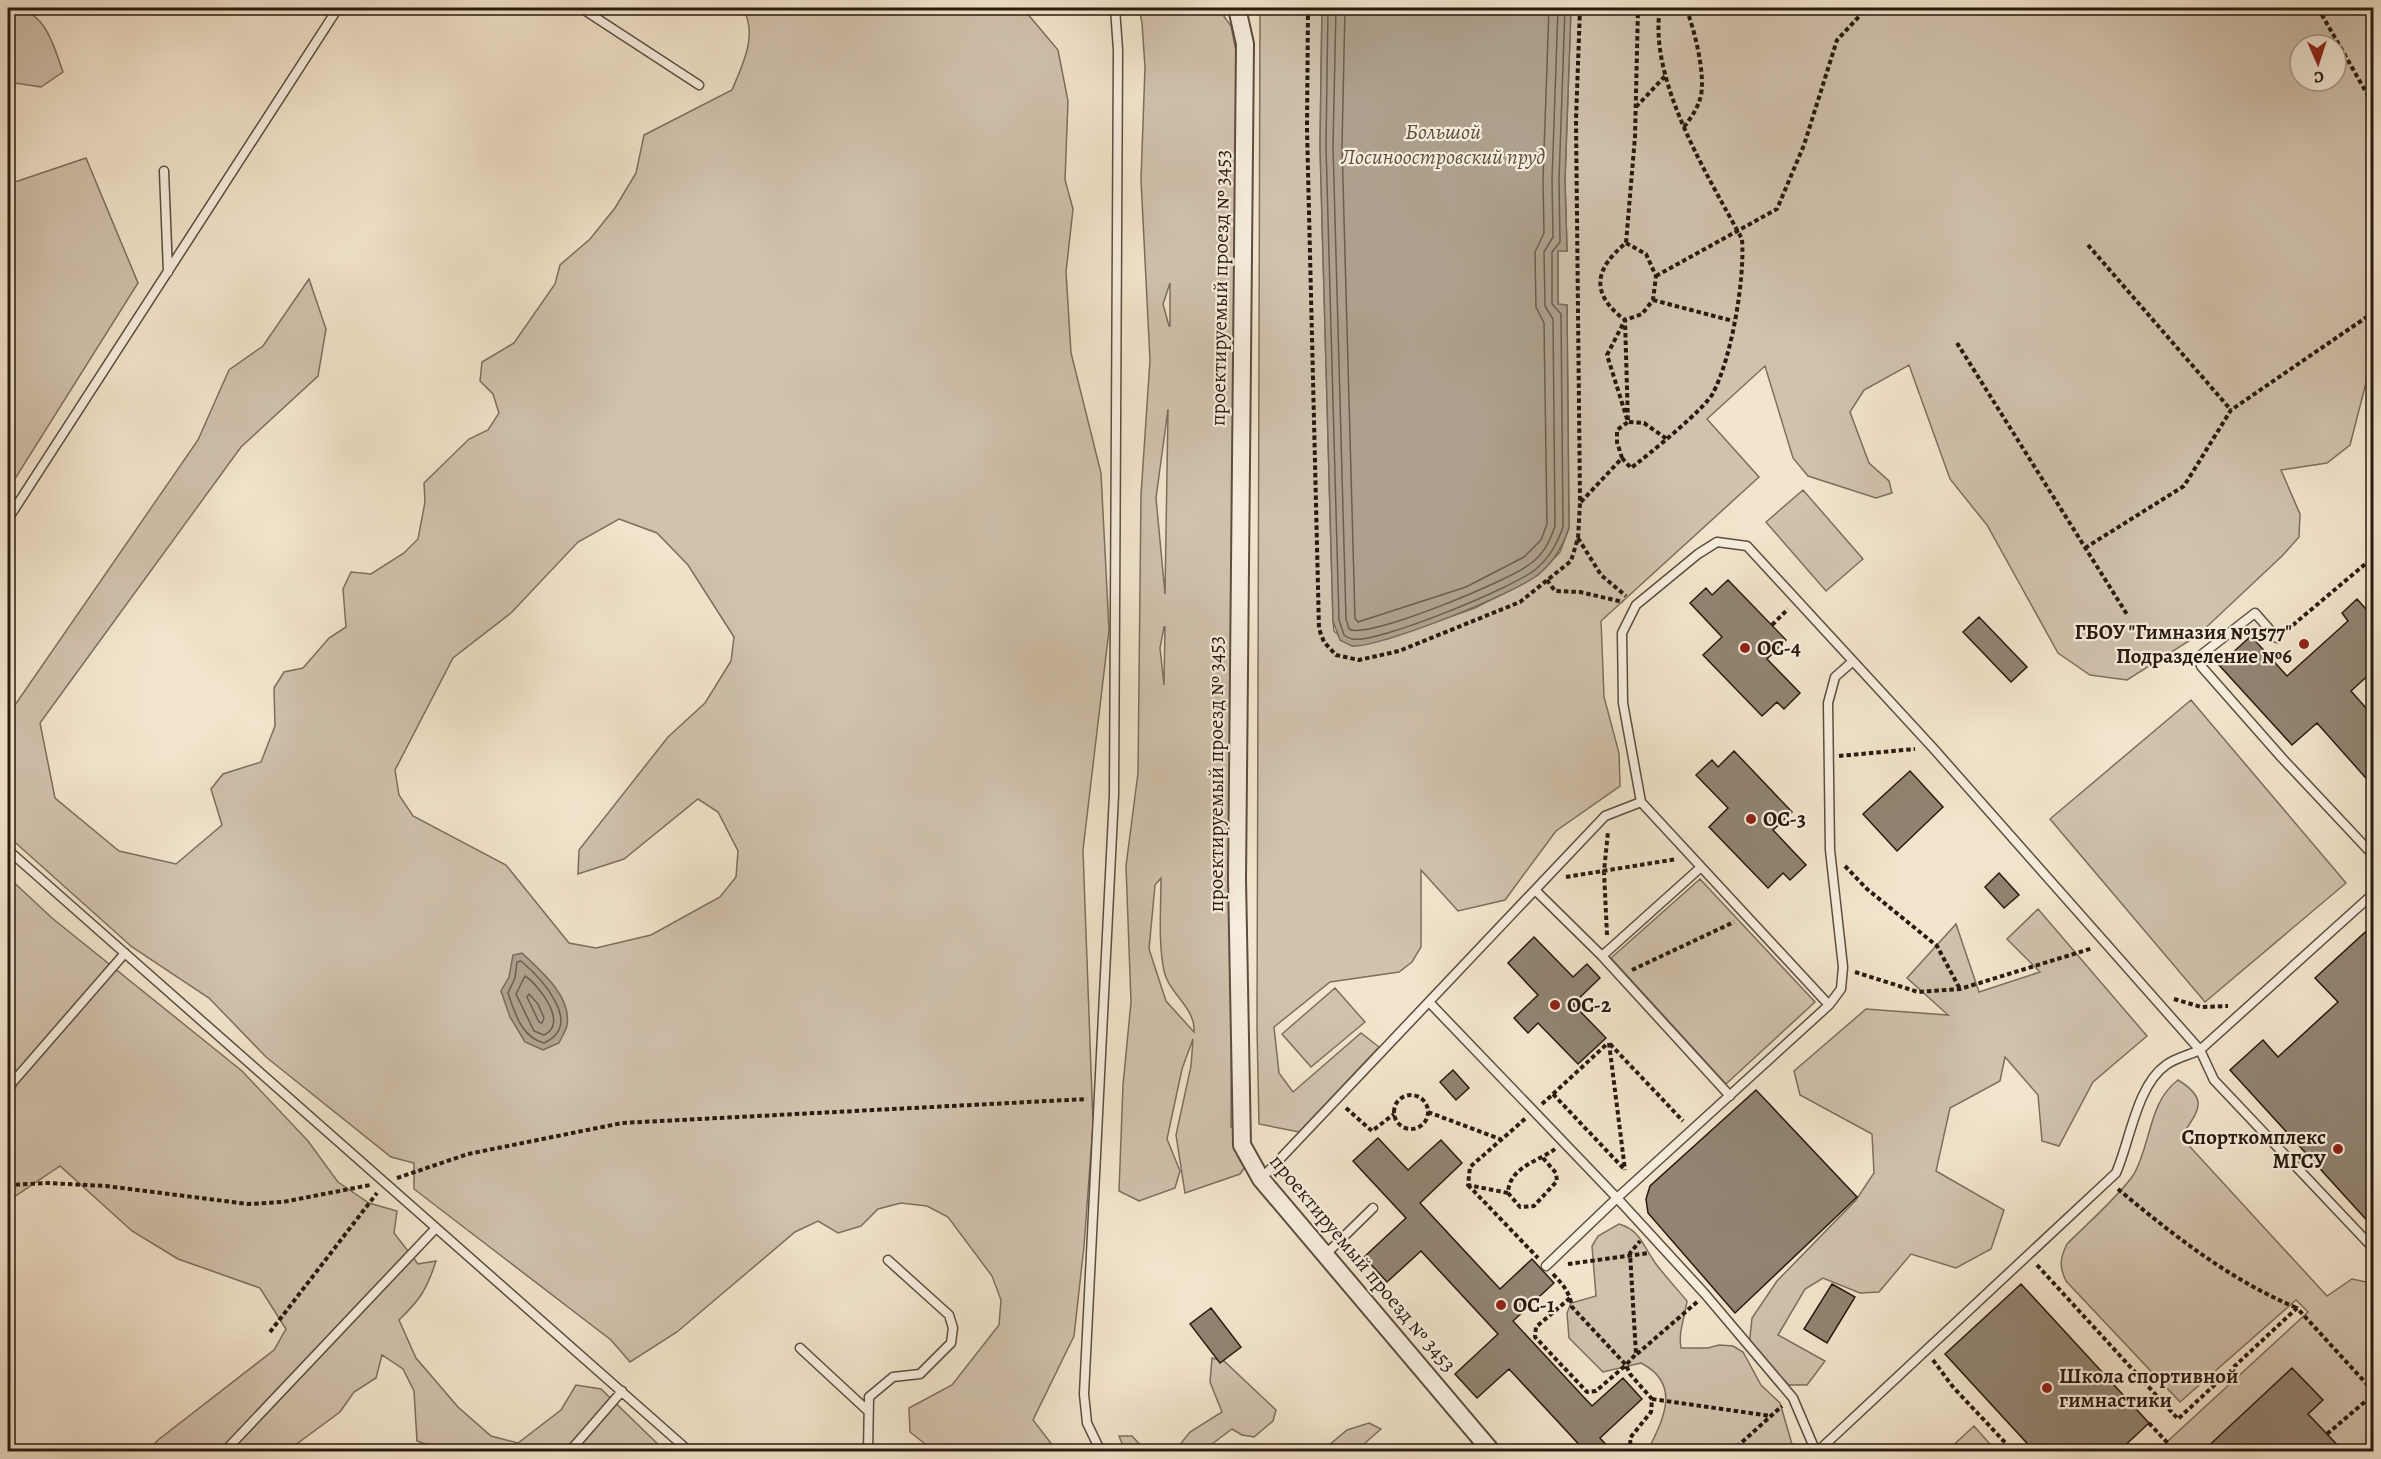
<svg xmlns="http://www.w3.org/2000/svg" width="2381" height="1459" font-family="Alegreya,serif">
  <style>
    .green { fill: #d1c2ad; stroke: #7d6e5e; stroke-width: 1.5; fill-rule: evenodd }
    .water { fill: #aea08c; stroke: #796a5a; stroke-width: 1.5 }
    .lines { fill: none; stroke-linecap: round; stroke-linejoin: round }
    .shore { stroke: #6c5d4e; stroke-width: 1.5 }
    .building { fill: #928472; stroke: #291a0f; stroke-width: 1.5 }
    .lane-casing { stroke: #5c4d3e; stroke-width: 11 }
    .street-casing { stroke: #5c4d3e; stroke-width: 20 }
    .path { stroke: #291a0f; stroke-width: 4; stroke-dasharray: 4.5 3; stroke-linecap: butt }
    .lane { stroke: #f7eede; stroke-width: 8 }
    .street { stroke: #f7eede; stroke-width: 16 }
    .poi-dot { fill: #8f2418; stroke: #f7eede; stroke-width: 2 }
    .labels { text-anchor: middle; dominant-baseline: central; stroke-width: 4.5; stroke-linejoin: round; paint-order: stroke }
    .street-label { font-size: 21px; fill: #291a0f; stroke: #f7eede }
    .poi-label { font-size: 21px; font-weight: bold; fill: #291a0f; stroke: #f7eede; text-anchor: start }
    .water-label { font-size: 22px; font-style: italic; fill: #5e5041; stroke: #f7eede }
  </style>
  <rect width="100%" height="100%" fill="#f3e5cd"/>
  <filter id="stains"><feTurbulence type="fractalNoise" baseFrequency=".00333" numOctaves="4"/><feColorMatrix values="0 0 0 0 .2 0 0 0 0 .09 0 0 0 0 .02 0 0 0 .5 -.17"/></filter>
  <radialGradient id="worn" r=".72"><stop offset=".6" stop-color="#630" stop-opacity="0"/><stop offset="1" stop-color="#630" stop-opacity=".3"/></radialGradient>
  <!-- green -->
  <path class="green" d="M8 8C45 7 53 44 63 72L41 87 15 83 8 77Z
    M743 8H1011L1026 12 1058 50 1068 101 1065 180 1073 209 1066 272 1071 353 1101 473 1109 630 1083 850 1093 1124 1084 1246 1074 1336 1033 1420 1057 1451H934L910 1432 909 1408 952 1385 999 1325 1001 1300 992 1276 948 1217 927 1206 901 1203 878 1209 861 1226 838 1233 818 1221 795 1232 677 1332 630 1362 611 1340 414 1189V1163L391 1157 266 1057 209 998 132 947 8 836V705H15L198 440 229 370 263 346 309 279 326 329 318 376 241 447 40 723 55 798 119 851 176 864 222 825 211 789 223 774 261 762 275 726 274 688 284 672 303 668 329 638 346 627 343 589 351 572 371 574 404 553 418 539 425 502 424 483 469 439 488 430 499 413 493 394 480 381 482 362 514 343 555 284 560 265 590 239 615 208 636 173 644 135 732 90C743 63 758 36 743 8ZM619 519 657 533 688 565 734 637 731 661 705 703 668 737 579 850 578 874 624 859 698 799 718 812 738 851 736 877 720 897 651 935 596 948 569 943 506 865 413 816 399 795 395 770 453 658 511 613 578 542Z
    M1139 8H1163L1168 10 1167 8H1218L1231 26 1236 51 1231 1127 1236 1126 1245 1167 1240 1174 1185 1193 1176 1135 1191 1066 1193 1039 1182 1069 1167 1139 1180 1171 1175 1188 1139 1201 1119 1191 1123 1085 1131 1002 1126 866 1138 773 1141 495 1150 360 1141 180 1145 67 1142 23ZM1170 283V326H1169L1163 304ZM1168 409V410L1165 594 1156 498ZM1164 627H1165L1164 685 1160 648ZM1161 878C1161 909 1158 941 1164 971 1169 994 1196 1008 1194 1032L1166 1001 1149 949 1155 885Z
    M1260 8H1322L1320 146 1333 621 1334 631 1352 646 1387 639 1475 608 1538 575 1560 552 1569 528 1567 305H1558V250L1567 251 1565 180 1571 8H2373V369L2368 375 2350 445 2327 463 2281 470 2300 514 2299 537 2282 556 2197 636 2127 680 2090 675 2058 653 1987 525 1950 479 1909 365 1864 390 1850 412 1869 463 1889 481 1892 493 1876 498 1808 476 1793 458 1765 366 1707 419 1759 477 1601 621 1604 697 1619 753 1620 786 1556 831 1505 900 1458 911 1421 870V947L1412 962 1399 972 1330 982 1274 1027 1279 1073 1293 1092 1361 1033 1379 1047 1299 1132 1259 1124 1257 1028ZM2300 45H2336V81H2300Z
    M86 158 138 283 8 490V182L18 181Z
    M1803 490 1863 559 1826 591 1766 522Z
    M2191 700 2346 883 2205 1002 2050 819Z
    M8 877 52 918 242 1071 308 1141 338 1182 369 1203 397 1211 394 1233 418 1264 436 1261C427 1289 420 1300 399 1320L416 1358 458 1407 491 1436 518 1443 561 1410 576 1385 601 1389 665 1451 448 1452 417 1441 414 1391 403 1369 382 1355 376 1378 354 1392 340 1412 287 1451H148L158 1440 274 1350 286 1329 260 1288 178 1259 132 1231 60 1166 8 1201Z
    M1700 879 1815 1002 1726 1084 1611 958Z
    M2038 909 2147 1036 2093 1082 2059 1146 2042 1141 2038 1095 2005 1057 2000 1081 1950 1108 1936 1171 2004 1210 1991 1249 1956 1268 1911 1254 1879 1292 1860 1293 1823 1278 1805 1289 1778 1335 1825 1361 1807 1385H1789L1749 1346 1752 1318 1777 1281 1856 1200 1874 1173 1872 1134 1800 1095 1794 1071 1866 1009 1948 1015 1907 978 1956 924 1979 992 2040 972 2007 939Z
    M1335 988 1365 1022 1311 1067 1282 1034Z
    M2178 1080C2211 1100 2197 1112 2181 1137L2327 1296 2352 1279 2366 1282 2373 1288V1451H2157L2308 1312 2296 1300 2180 1402 2066 1281C2059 1267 2060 1258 2067 1244 2085 1226 2122 1193 2134 1174 2151 1144 2149 1101 2178 1080Z
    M1619 1224C1641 1230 1643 1247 1656 1264 1666 1277 1677 1289 1687 1301 1685 1317 1678 1332 1681 1348H1708L1719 1345 1733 1346 1743 1352 1761 1385 1780 1403 1794 1451 1654 1452 1650 1446C1665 1416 1680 1383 1641 1363L1603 1372 1569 1338 1567 1313 1571 1303 1596 1296 1592 1246 1598 1236Z
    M1212 1358 1224 1361 1276 1410 1273 1421 1254 1437 1242 1435 1232 1429 1212 1444V1451L1174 1452 1190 1432 1222 1412 1210 1382Z
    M1369 1423 1381 1429 1356 1451H1322L1347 1430Z
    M1974 1426 1996 1451H1947Z
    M1119 1436H1132L1146 1451H1125Z"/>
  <!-- water -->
  <path class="water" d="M1322 8H1571L1565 180 1567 251H1558V304L1567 305 1569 528C1562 547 1555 560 1540 573 1520 592 1379 648 1353 646 1349 645 1344 642 1340 640L1333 621 1320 146Z
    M522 953C541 971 572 997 567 1025 566 1031 561 1038 559 1043L543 1050 525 1042 510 1017 501 991 509 977 513 955Z"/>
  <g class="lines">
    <!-- shore -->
    <path class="shore" d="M1328 8 1326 146 1339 620 1344 635C1345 636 1351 639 1352 639 1377 644 1515 587 1536 569 1550 557 1557 544 1563 527L1561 314 1552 304V252L1560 242 1559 180 1565 8
      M1336 8 1333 146 1346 619 1349 629C1367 640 1510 580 1530 564 1544 554 1550 541 1555 526L1553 319 1545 306 1544 252 1553 237 1552 180 1558 8
      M1345 8 1342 146 1355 618 1358 622 1466 587 1524 557 1541 540 1547 524 1544 323 1536 307 1535 252 1544 233 1543 180 1549 8
      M521 961C541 978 585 1025 544 1043 521 1037 515 1013 508 993L515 978 517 962Z
      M525 976C539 985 569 1024 544 1035L534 1031 516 994Z
      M529 994 538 1004 544 1018 542 1023 539 1022 527 997Z"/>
  </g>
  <!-- building -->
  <path class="building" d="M1728 580 1786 640 1767 659 1800 693 1784 709 1777 702 1762 716 1703 655 1722 637 1690 603 1706 588 1712 595Z
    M2357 599 2373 617V671L2351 691 2373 716V786L2317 723 2292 745 2219 665 2251 636 2287 676 2348 621 2342 613Z
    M1979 617 2027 667 2011 682 1963 632Z
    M1734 751 1792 812 1773 830 1806 865 1790 880 1783 873 1768 888 1709 827 1728 808 1696 775 1712 760 1718 767Z
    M1910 771 1943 807 1897 851 1863 814Z
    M1999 873 2019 895 2004 908 1985 887Z
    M2373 925V1227L2230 1070 2263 1040 2278 1057 2338 1002 2315 978Z
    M1534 937 1573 977 1587 964 1600 978 1573 1004 1606 1038 1578 1064 1538 1023 1528 1033 1514 1018 1538 995 1508 963Z
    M1453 1070 1469 1088 1456 1100 1440 1082Z
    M1756 1090 1857 1197 1735 1313 1648 1213 1646 1199 1650 1186Z
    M1378 1138 1408 1170 1441 1140 1462 1163 1420 1203 1500 1289 1532 1259 1554 1283 1513 1321 1592 1406 1623 1378 1642 1399 1600 1438 1613 1452H1586L1509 1369 1477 1398 1455 1374 1498 1334 1421 1251 1387 1282 1364 1257 1406 1218 1353 1161Z
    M1832 1284 1855 1297 1827 1343 1804 1329Z
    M2021 1284 2149 1423 2118 1452H2035L1945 1354Z
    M1211 1308 1241 1347 1220 1363 1190 1324Z
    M2292 1368 2323 1400 2308 1414 2344 1452H2202Z"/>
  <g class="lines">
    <!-- lane casing -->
    <g class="lane-casing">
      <path id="lane" d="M581 8 699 85
        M164 171 168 272
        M8 519 338 8
        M2277 638 2255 613 2201 655V666L2282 758 2374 856
        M8 850 690 1452
        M1535 890 1602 956 1700 868
        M2374 893 2200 1050 2214 1080 2374 1249
        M1602 956 1730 1096
        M1429 1002 1617 1198 1546 1266
        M1829 1005 1841 989 1843 967 1830 850 1828 703 1835 677 1852 662
        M8 1094 12 1083 125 953
        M1261 1179 1605 816 1641 802
        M1325 1255 1373 1208
        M800 1348 868 1411
        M224 1452 436 1228
        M569 1452 622 1391
        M868 1452 869 1397 893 1377 920 1374 951 1343 953 1328 949 1315 888 1260
        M1101 1452 1087 1423 1084 1394 1114 795 1118 50 1115 8
        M1816 1452 1793 1398 1705 1294 1617 1198 1829 1005 1641 802 1623 703 1622 633 1636 605 1698 554 1717 542 1747 546 1933 748 2200 1050C2189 1055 2175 1058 2166 1065 2137 1085 2130 1141 2116 1173L1817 1452"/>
    </g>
    <!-- street casing -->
    <g class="street-casing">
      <path id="street" d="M1237 8 1245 44 1237 879 1242 1145 1261 1179 1492 1452"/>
    </g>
    <!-- path -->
    <path class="path" d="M1308 8 1307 129 1319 629 1324 642 1336 655 1359 660 1399 651 1520 602 1571 561 1578 538 1580 503 1576 120 1580 8
      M2318 8 2374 106
      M1636 107 1666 75
      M1684 127C1691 118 1697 109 1700 99 1707 78 1694 28 1686 8
      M1626 243 1646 254 1656 276 1653 300 1642 314 1625 320 1628 422 1644 423 1667 439
      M2088 245 2231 410
      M1656 276 1777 209 1804 145 1837 40 1867 8
      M1653 300 1733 321
      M1957 343 2128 616
      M1622 458 1631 468C1648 455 1705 409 1713 393 1732 357 1745 278 1742 239 1708 176 1648 80 1660 8
      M1581 502 1622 458 1617 442V430L1628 422 1607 355 1625 320C1590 294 1594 269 1626 243L1635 137 1638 8
      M1578 538 1601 575 1626 596
      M2085 548 2184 486 2231 410 2374 312
      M1547 580 1555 591 1580 592 1623 602
      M1772 625 1788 609
      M2287 630 2370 560 2374 564
      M1839 756 1915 749
      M1845 866 1867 889 1937 946 1960 989
      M1566 877 1677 859
      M1607 935 1604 871 1608 832
      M1632 970 1734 922
      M1855 972 1918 992 1960 989 2093 948
      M2174 999 2201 1007 2228 1006
      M1609 1043 1625 1170
      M1610 1044 1683 1121
      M1553 1094 1608 1043
      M1394 1112a17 17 0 1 1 34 0a17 17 0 1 1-34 0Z
      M1542 1104 1553 1094 1625 1170
      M1346 1108 1372 1131 1394 1114
      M1428 1112 1500 1139
      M1543 1158 1556 1173 1557 1181 1534 1206 1520 1207 1508 1193C1509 1167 1539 1161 1555 1149
      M397 1178 468 1154 622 1123 1087 1099
      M8 1185 48 1183 106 1186 248 1204 283 1202 370 1185
      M1468 1185 1538 1258
      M2118 1189C2173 1235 2230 1280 2297 1308
      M1508 1193 1468 1185 1470 1167 1526 1118
      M1568 1264 1649 1253
      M2037 1265 2178 1419 2297 1308 2374 1392
      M1553 1274C1564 1286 1569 1291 1572 1307L1626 1365 1596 1391 1587 1392 1535 1337 1536 1327 1570 1298
      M270 1332 377 1193
      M1637 1354 1697 1302
      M1933 1360 1953 1387 2014 1452
      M1652 1399 1771 1416
      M2149 1423 2176 1452
      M2327 1434 2374 1394
      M1631 1452 1630 1438 1651 1412 1652 1399 1630 1374 1626 1365 1636 1354 1630 1253 1640 1241
      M1731 1452 1782 1406"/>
    <!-- lane -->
    <use href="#lane" class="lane"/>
    <!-- street -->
    <use href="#street" class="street"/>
  </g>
  <!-- markers -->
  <g class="poi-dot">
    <circle cx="2304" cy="644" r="6"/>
    <circle cx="1745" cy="648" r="6"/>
    <circle cx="1751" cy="819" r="6"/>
    <circle cx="1555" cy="1005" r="6"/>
    <circle cx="2338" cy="1149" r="6"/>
    <circle cx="1501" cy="1305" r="6"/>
    <circle cx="2047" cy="1388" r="6"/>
  </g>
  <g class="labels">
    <!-- street labels -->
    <g class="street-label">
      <text transform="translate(1220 288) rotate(-89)">проектируемый проезд № 3453</text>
      <text transform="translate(1216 774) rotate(-90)">проектируемый проезд № 3453</text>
      <text transform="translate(1363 1263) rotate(50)">проектируемый проезд № 3453</text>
    </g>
    <!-- poi labels -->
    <g class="poi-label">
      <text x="2292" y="632" text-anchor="end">ГБОУ "Гимназия №1577"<tspan x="2292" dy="24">Подразделение №6</tspan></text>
      <text x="1757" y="648">ОС-4</text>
      <text x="1763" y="819">ОС-3</text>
      <text x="1567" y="1005">ОС-2</text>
      <text x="2326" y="1137" text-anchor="end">Спорткомплекс<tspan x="2326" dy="24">МГСУ</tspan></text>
      <text x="1513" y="1305">ОС-1</text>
      <text x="2059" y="1376">Школа спортивной<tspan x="2059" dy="24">гимнастики</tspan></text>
    </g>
    <!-- water labels -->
    <g class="water-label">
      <text x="1443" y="132">Большой<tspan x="1443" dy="25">Лосиноостровский пруд</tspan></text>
    </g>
  </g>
  <!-- margin -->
  <rect width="2381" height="1459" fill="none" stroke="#f3e5cd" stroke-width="30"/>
  <rect x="9" y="9" width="2363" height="1441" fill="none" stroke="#291a0f" stroke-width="3"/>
  <rect x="15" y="15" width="2351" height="1429" fill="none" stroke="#291a0f" stroke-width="1.5"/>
  <!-- north arrow -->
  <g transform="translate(2318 63) rotate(177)"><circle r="28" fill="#f7eede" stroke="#a5998b" stroke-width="1.5"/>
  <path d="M0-4.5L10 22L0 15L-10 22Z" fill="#8f2418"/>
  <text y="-9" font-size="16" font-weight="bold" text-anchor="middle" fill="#291a0f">С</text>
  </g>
  <rect width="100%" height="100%" filter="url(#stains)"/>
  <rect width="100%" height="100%" fill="url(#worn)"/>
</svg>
